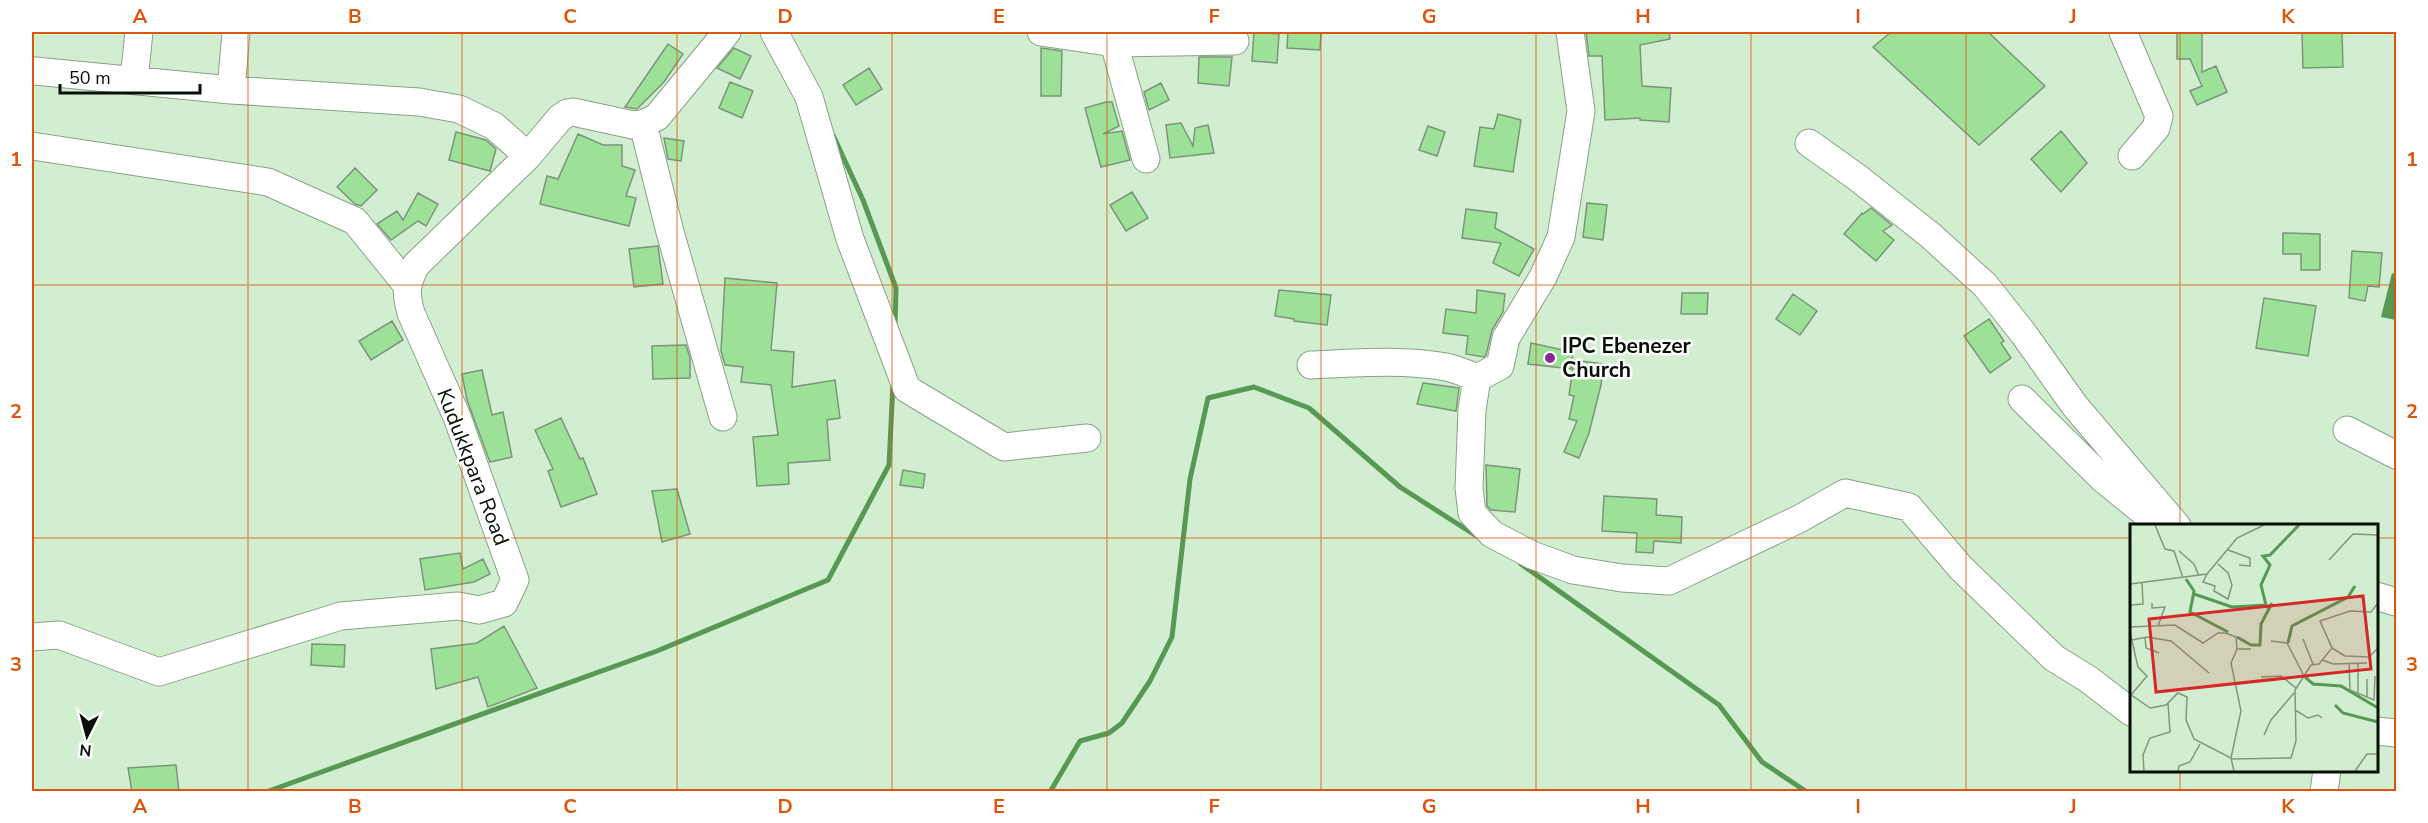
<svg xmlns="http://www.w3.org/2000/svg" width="2428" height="823" font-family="'Nunito Sans',sans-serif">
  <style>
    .water { fill: #579954 }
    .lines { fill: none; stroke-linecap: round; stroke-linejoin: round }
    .stream { stroke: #579954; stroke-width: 5 }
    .building { fill: #9de199; stroke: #7b957a; stroke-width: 1.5 }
    .minor-casing { stroke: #88a286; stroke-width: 29 }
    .minor { stroke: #fff; stroke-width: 27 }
    .grid { fill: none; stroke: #dd550c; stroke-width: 1.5; stroke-opacity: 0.55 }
    .poi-dot { fill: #882a94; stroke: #fff; stroke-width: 2 }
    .labels { text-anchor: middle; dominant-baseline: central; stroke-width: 5; stroke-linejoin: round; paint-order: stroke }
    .poi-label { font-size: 21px; font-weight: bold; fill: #070f06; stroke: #fff; text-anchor: start }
    .street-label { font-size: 21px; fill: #070f06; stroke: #fff }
    .inset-river { fill: none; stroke: #579954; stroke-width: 3 }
    .inset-road { fill: none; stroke: #81957f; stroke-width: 1.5 }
    .view { fill: #d62828; fill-opacity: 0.15; stroke: #d62828; stroke-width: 3 }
    .inset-edge { fill: none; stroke: #070f06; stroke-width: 3 }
    .neatline { fill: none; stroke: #dd550c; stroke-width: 2 }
    .grid-label { font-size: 20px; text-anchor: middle; font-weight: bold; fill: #dd550c }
  </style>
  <rect width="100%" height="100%" fill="#d2eed0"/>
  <!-- water -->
  <path class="water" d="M2392 273 2396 274V320L2381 317Z"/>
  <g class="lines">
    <!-- stream -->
    <path class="stream" d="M833 135 863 200 896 288 895 326
      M1521 564 1719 705 1762 762 1807 792
      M266 792 657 651 828 580 889 465 893 383
      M1050 792 1080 741 1109 733 1122 723 1150 681 1172 637 1190 479 1208 398 1254 387 1309 408 1400 487 1478 537"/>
  </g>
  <!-- building -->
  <path class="building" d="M1254 32 1279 34 1277 63 1252 61Z
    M1288 32H1321L1320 50 1287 48Z
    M1586 32H1669L1670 39 1640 45 1642 86 1671 88 1669 122 1640 120V118L1605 120 1602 56H1589Z
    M1891 32H1988L2045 86 1979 145 1873 47Z
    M2177 32H2202V72L2216 66 2227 92 2197 105 2190 91 2202 86 2190 59H2177Z
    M2302 32H2342L2343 67 2303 68Z
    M668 44 683 54 664 82 637 109 625 107Z
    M734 48 751 56 740 79 717 68Z
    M1041 48 1062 51 1061 96H1041Z
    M1199 57H1232L1229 86 1198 83Z
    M869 68 882 89 856 105 843 85Z
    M730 82 753 91 742 118 719 108Z
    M1161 83 1169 100 1149 110 1144 92Z
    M1106 102H1112L1119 126 1103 134 1122 131 1130 160 1101 167 1085 108Z
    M1498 114 1521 120 1513 172 1474 166 1480 127 1494 129Z
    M1181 123 1193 146 1195 128 1208 125 1214 153 1170 158 1166 125Z
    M1428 126 1445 132 1437 156 1419 150Z
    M2061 131 2087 163 2061 192 2031 159Z
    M456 132 486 140 496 149 490 171 449 160Z
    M578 134 603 145H622V166L635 170 626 196 636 198 629 226 540 204 547 176 558 179Z
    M664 138 684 141 681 161 668 159Z
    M355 168 377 190 361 206 355 204 337 187Z
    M1132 192 1148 218 1126 231 1110 205Z
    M418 193 438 204 426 226 418 221 391 240 377 224 397 211 403 220Z
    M1587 203 1607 205 1603 240 1583 237Z
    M1871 208 1892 225 1883 231 1894 240 1876 261 1844 234 1862 213 1863 214Z
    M1466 209 1497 213 1495 228 1534 249 1519 276 1493 263 1501 243 1462 238Z
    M2283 233 2320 234V270H2301V254H2283Z
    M658 246 663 284 634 287 629 249Z
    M2352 251 2382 253 2379 287 2368 286 2365 301 2349 298Z
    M725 278 777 283 771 350 794 352 792 387 835 380 840 418 827 420 830 460 788 463 789 484 757 486 753 437 778 435 771 385 741 382 743 367 725 365 721 351Z
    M1279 290 1331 295 1327 325 1294 321V319L1275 316Z
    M1477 290 1505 294 1503 312 1492 330 1486 355 1484 357 1466 354 1468 336 1443 333 1446 309 1476 313Z
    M1682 293H1708L1707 314H1681Z
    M1793 294 1817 311 1800 335 1776 319Z
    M2264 298 2316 306 2308 356 2256 348Z
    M1989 319 2004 341 2001 343 2011 358 1990 373 1964 336Z
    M392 321 403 340 371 360 359 341Z
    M1531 343 1573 352 1571 369 1528 364Z
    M686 345 690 358V378L653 379 652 346Z
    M1574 360 1603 364 1601 385 1589 433 1579 458 1564 452 1577 421 1569 419 1574 396 1569 395Z
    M482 370 492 415 503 412 512 457 490 462 467 400 462 374Z
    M1423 383 1459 388 1456 411 1417 404Z
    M561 418 580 459 583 458 597 494 561 507 548 471 553 469 535 430Z
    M1486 465 1520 469 1515 512 1491 510 1487 506Z
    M903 470 925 474 923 488 900 485Z
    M677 489 690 534 662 542 652 491Z
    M1604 496 1657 499 1656 515 1682 517 1681 543 1654 541 1653 553 1636 552 1637 533 1602 531Z
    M460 553 463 569 483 559 490 574 474 582 425 590 420 559Z
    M504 626 537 688 488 707 478 677 436 689 431 649 477 643Z
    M312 644 345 645 344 667 311 665Z
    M176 765 179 792H132L128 768Z"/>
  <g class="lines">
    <!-- minor casing -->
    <g class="minor-casing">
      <path id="minor" d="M774 32 809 97 850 239 907 389 1004 447 1087 438
        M1041 32 1114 43 1235 41
        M2123 32 2159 116 2156 128 2132 156
        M1114 43 1146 159
        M35 71 231 90 419 102 459 109 494 126 528 156
        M134 80 139 32
        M231 90 236 32
        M643 124 670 232 723 417
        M1809 143 1858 178 1930 235 1985 285 2023 333 2075 406 2177 526
        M32 146 268 182 355 221 406 284
        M1311 365C1355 363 1403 359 1446 367 1457 369 1467 374 1477 378L1500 366 1506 338 1543 277 1561 237 1581 111 1570 32
        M1477 378 1472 410 1469 488 1472 513 1492 534 1532 555 1573 570 1622 578 1669 581 1799 519 1845 493 1909 507 1960 567 2054 658 2088 679 2131 712
        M2022 399 2103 479 2156 522
        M2347 430 2396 455
        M2376 596 2396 602
        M32 637 59 635 159 672 341 616 458 606 479 610 504 603 515 580 457 417 411 313C405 291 406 285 416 265L528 156 560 118 567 113 573 112 633 125 643 124 657 117 727 32
        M2376 731 2396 733
        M2324 792 2327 770"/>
    </g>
    <!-- minor -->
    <use href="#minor" class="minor"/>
  </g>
  <!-- grid -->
  <path class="grid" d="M248 32V792M462 32V792M677 32V792M892 32V792M1107 32V792M1321 32V792M1536 32V792M1751 32V792M1966 32V792M2180 32V526M32 285H2396M32 538H2131M2376 538H2396M2180 770V792"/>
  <!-- markers -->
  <circle class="poi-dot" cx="1550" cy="358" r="6"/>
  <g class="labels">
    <!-- poi labels -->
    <g class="poi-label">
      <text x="1562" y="346">IPC Ebenezer<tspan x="1562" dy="24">Church</tspan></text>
    </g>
    <!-- street labels -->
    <g class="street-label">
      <text transform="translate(473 467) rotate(69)">Kudukkpara Road</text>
    </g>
  </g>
  <!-- overview -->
  <g transform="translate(2130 524)">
    <rect width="248" height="248" fill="#d2eed0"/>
    <path class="inset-river" d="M56 55 64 67 60 88 98 108M64 70 102 83 136 81 140 86M136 81 131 61 140 41 133 32 140 31 169 1M107 113 121 121H130L131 100 142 79M158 119 162 102 218 73 225 62M175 153 183 160 211 162 248 184M205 181 213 189 248 198"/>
    <path class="inset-road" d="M25 1 35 25 44 27 53 54M98 26 120 34V42L109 41M49 27 64 40 69 52M199 36 223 10 248 11M77 50 73 58 85 62 84 67 98 75 102 61 98 49 88 40M0 60 77 50 107 14 134 1M22 79V84L35 83 28 102M0 81 13 80 12 58M0 103 45 101 73 119 88 109H96L106 113 107 125M0 108 8 143 17 152 1 171M15 113 16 124 29 129M173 115 183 140M2 116 17 113 41 117 79 149M141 117 157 119 174 152M202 124 215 132 239 133 248 124M192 136 203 140 237 139M219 139 220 166 244 176 245 152M228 139V170M131 153 151 152 166 164M0 170 20 184 36 181 48 169 57 173 56 196 64 215 101 234 104 247M237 174V155M165 186 178 194 188 191 192 194M134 211 141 196 164 169M101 234 111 187 101 139 107 125H121M102 235 161 234 166 217 165 166 181 141 189 140 202 124 190 97 220 87 241 88 248 79M14 247 13 231 20 214 40 208 38 179M48 247 49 242 60 238 70 220M225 247 237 230H248"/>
    <path class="view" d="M233 72 241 145 26 168 19 95Z"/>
    <rect width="248" height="248" class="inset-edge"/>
  </g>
  <!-- border -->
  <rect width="2428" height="823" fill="none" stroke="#ffffff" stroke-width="66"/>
  <!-- north arrow -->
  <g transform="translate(87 736) rotate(186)" stroke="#ffffff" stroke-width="4.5" paint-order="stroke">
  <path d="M0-4.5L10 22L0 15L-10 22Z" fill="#070f06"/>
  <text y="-9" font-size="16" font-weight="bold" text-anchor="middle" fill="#070f06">N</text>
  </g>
  <!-- scale -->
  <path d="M60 84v9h140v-9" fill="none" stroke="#070f06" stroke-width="3"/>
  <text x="69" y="84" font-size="18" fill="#070f06" stroke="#ffffff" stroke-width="4.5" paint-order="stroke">50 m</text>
  <rect x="33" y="33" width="2362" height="757" class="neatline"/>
  <g class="grid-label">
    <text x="140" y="23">A</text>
    <text x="355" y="23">B</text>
    <text x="570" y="23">C</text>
    <text x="785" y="23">D</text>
    <text x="999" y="23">E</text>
    <text x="1214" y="23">F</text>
    <text x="1429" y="23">G</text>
    <text x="1643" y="23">H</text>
    <text x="1858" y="23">I</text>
    <text x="2073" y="23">J</text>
    <text x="2288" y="23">K</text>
    <text x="16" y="166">1</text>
    <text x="2412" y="166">1</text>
    <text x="16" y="418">2</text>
    <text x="2412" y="418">2</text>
    <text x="16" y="671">3</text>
    <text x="2412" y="671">3</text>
    <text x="140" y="813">A</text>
    <text x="355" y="813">B</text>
    <text x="570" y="813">C</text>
    <text x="785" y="813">D</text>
    <text x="999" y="813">E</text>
    <text x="1214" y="813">F</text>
    <text x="1429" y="813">G</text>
    <text x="1643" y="813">H</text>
    <text x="1858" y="813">I</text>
    <text x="2073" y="813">J</text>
    <text x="2288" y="813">K</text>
  </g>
</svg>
